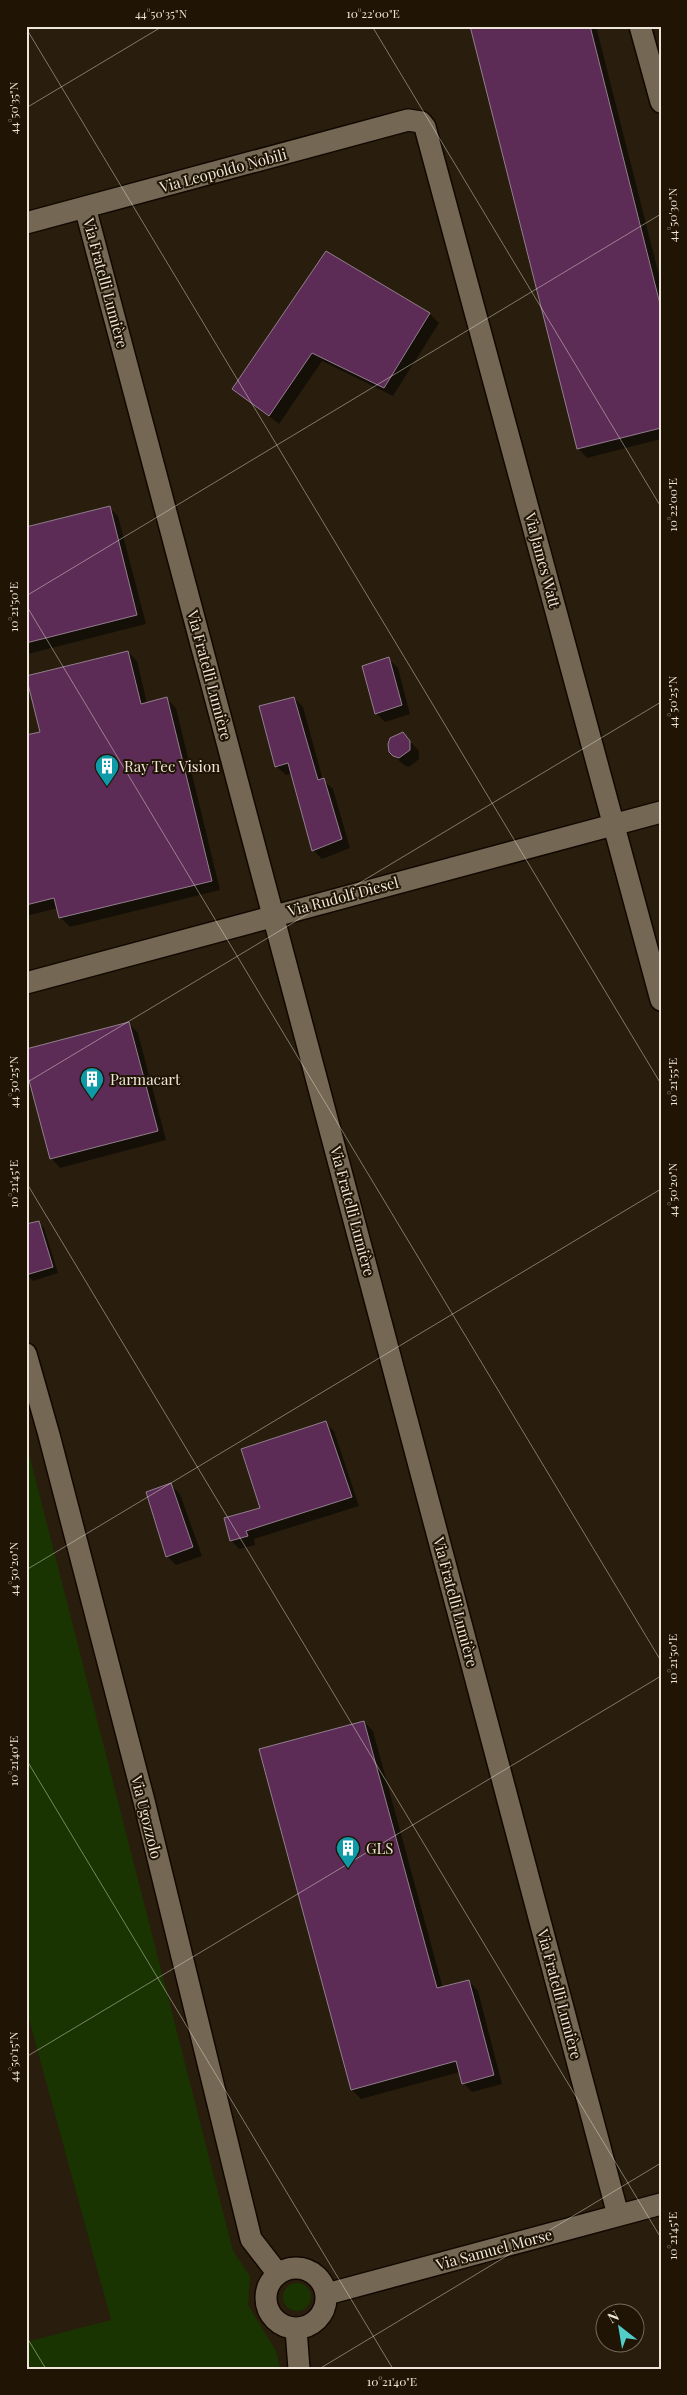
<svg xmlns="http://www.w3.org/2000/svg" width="687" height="2395" font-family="'Playfair Display',serif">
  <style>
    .green { fill: #193400 }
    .shadow { fill: #0007 }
    .building { fill: #5d2c56; stroke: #917e8d }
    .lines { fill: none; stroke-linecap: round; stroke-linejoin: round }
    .minor-casing { stroke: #120800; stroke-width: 24 }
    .minor { stroke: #746754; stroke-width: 21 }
    .ticks { fill: none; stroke: #eee6db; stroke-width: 1; stroke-opacity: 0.45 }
    .labels { text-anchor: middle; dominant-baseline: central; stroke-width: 4; stroke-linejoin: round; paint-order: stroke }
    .street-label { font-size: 15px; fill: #eee6db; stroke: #201505 }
    .poi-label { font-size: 15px; fill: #eee6db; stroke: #201505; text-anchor: start }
    .neatline { fill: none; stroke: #eee6db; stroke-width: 2 }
    .ticks-label { font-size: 12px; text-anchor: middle; fill: #eee6db }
  </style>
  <rect width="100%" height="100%" fill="#291e0e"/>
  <!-- green -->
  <path class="green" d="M26 1442 233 2251 250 2276 248 2305 276 2351 280 2369H26V2342L111 2320 26 2008Z
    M283 2297a14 14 0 1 1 28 0a14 14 0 1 1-28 0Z"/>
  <!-- shadow -->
  <path class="shadow" d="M471 26H596L661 283V439L587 458 578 448Z
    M327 253 430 314 439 323 393 396 322 361 279 424 233 389Z
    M109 507 118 516 146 624 28 654 26 652V528Z
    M128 652 137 661 147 703 167 699 176 708 220 890 70 927 60 917 58 908 26 916V736L41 733Z
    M389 659 398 668 410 714 385 722 376 713Z
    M294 698 303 707 323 780 333 789 350 848 322 859 313 850 292 774 286 775 276 766Z
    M402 733 419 751V759L409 767 404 765 394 756Z
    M129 1023 138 1033 166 1140 60 1168 51 1158Z
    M38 1222 44 1228 58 1273 33 1281 27 1275Z
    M325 1423 334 1431 359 1506 254 1539 255 1545 239 1549 231 1540 262 1509Z
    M171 1485 180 1494 202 1556 176 1565 167 1556Z
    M364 1722 373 1731 443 1988 469 1981 478 1991 502 2084 472 2092 463 2083 460 2072 361 2099 352 2090Z"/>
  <!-- building -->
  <path class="building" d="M470 26H590L661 308V428L577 449Z
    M326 251 430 313 384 388 312 353 269 416 232 389Z
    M110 506 137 615 26 643V527Z
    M128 651 141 704 167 697 212 881 59 918 54 898 26 905V735L40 732 26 676Z
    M389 657 402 705 375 714 362 666Z
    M294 697 318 780 324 778 342 839 312 851 288 763 275 767 259 706Z
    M403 732 410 741V750L399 758 393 756 389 752 388 744 390 738Z
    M129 1022 158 1131 50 1159 26 1069V1049Z
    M39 1221 53 1267 26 1275V1224Z
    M326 1421 352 1497 246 1531 248 1536 230 1541 224 1518 260 1508 241 1449Z
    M171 1483 193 1547 166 1557 146 1492Z
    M364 1721 437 1988 469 1980 494 2075 462 2084 456 2061 351 2090 259 1749Z"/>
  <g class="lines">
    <!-- minor casing -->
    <g class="minor-casing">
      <path id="minor" d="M640 26 661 102
        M85 207 618 2215
        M26 223 408 120 421 122 425 127 661 1000
        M26 983 661 812
        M26 1354 49 1435 144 1801 251 2239 278 2274
        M266 2298a30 30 0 1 1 60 0a30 30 0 1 1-60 0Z
        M327 2294 661 2204
        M296 2329 299 2369"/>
    </g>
    <!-- minor -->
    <use href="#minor" class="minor"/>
  </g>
  <!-- ticks -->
  <path class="ticks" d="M372 26 661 507M26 28 661 1084M26 108 163 26M26 596 661 214M26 605 661 1661M26 1083 661 702M26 1182 661 2238M26 1570 661 1189M26 1759 393 2369M26 2057 661 1676M26 2336 46 2369M319 2369 661 2163"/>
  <!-- icons -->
  <defs>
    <g id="building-pin" transform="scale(1.25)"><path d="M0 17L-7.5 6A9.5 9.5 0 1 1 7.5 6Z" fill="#0f9aa8" stroke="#201505"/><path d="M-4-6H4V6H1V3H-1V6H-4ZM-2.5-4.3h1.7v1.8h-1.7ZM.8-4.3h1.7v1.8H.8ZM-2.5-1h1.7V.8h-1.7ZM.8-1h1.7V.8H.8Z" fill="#fff"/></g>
  </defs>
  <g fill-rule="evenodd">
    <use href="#building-pin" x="107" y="766"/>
    <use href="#building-pin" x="92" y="1079"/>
    <use href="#building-pin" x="348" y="1848"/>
  </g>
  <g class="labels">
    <!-- street labels -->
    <g class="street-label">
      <text transform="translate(223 170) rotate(-15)">Via Leopoldo Nobili</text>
      <text transform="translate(106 283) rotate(75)">Via Fratelli Lumière</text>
      <text transform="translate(543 560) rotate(75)">Via James Watt</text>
      <text transform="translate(210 675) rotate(75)">Via Fratelli Lumière</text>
      <text transform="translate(343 896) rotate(-15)">Via Rudolf Diesel</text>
      <text transform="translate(353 1211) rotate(75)">Via Fratelli Lumière</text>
      <text transform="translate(456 1602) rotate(75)">Via Fratelli Lumière</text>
      <text transform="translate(147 1817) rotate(76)">Via Ugozzolo</text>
      <text transform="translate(560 1994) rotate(75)">Via Fratelli Lumière</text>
      <text transform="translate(494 2249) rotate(-15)">Via Samuel Morse</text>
    </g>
    <!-- poi labels -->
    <g class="poi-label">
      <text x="124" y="766">Ray Tec Vision</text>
      <text x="110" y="1079">Parmacart</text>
      <text x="366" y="1848">GLS</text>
    </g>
  </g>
  <!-- border -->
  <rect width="687" height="2395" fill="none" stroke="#201505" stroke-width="55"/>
  <!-- north arrow -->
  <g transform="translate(620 2328) rotate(329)"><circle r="24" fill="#201505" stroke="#72695b"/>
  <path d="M0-4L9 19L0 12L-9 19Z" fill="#53cdca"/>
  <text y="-8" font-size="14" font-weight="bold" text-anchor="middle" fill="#eee6db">N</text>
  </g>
  <rect x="28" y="28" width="632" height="2340" class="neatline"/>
  <g class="ticks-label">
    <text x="161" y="18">44°50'35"N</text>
    <text x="373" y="18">10°22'00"E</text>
    <text transform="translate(14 108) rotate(-90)" y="4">44°50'35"N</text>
    <text transform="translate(673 215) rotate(-90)" y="4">44°50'30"N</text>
    <text transform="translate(673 505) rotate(-90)" y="4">10°22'00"E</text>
    <text transform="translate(14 607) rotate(-90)" y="4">10°21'50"E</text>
    <text transform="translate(673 702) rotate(-90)" y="4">44°50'25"N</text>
    <text transform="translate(673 1082) rotate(-90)" y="4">10°21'55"E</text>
    <text transform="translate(14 1082) rotate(-90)" y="4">44°50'25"N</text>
    <text transform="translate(14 1184) rotate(-90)" y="4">10°21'45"E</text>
    <text transform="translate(673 1190) rotate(-90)" y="4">44°50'20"N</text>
    <text transform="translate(14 1569) rotate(-90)" y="4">44°50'20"N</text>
    <text transform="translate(673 1659) rotate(-90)" y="4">10°21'50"E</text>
    <text transform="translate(14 1761) rotate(-90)" y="4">10°21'40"E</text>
    <text transform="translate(14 2057) rotate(-90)" y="4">44°50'15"N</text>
    <text transform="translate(673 2236) rotate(-90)" y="4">10°21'45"E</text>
    <text x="392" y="2386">10°21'40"E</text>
  </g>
</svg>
